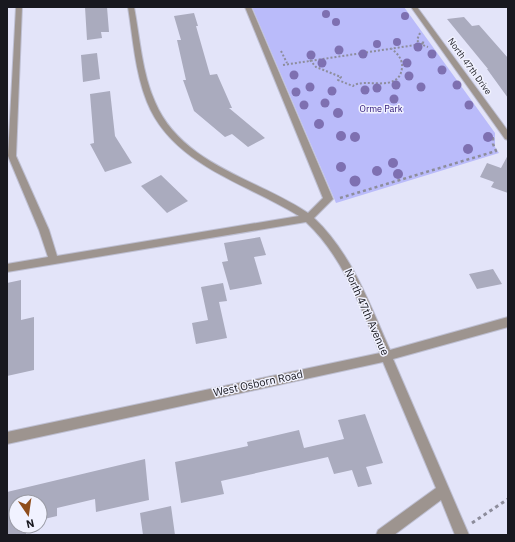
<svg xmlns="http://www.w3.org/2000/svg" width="515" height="542" font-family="'IBM Plex Sans',sans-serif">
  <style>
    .green { fill: #babbfa }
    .building { fill: #aaabbe }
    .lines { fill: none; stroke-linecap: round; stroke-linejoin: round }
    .minor-casing { stroke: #bebfd2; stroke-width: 2 }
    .path-far2 { stroke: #8d8d9c; stroke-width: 2; stroke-dasharray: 2 2; stroke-linecap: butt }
    .path-far1 { stroke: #8d8d9c; stroke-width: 2.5; stroke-dasharray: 3 3; stroke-linecap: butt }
    .path { stroke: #8d8d9c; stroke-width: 3; stroke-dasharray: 3.5 3.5; stroke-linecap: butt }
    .minor { fill: #9d948f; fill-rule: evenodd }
    .tree { fill: #7e70b1 }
    .labels { text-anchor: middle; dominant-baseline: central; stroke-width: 3; stroke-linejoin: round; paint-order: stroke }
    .far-street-label { font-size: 9px; fill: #18181f; stroke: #f1f2ff }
    .far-park-label { font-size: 9px; fill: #2b1276; stroke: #f1f2ff }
    .street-label { font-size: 11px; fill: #18181f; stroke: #f1f2ff }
  </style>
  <rect width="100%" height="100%" fill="#e3e4f9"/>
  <!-- green -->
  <path class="green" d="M252 7H404L495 133V147L499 153 336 203Z"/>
  <!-- building -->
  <path class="building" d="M85 7H107L109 32H101L102 38 87 40Z
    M194 13 198 26H196L210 75 217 74 232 108H229L265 138 248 147 232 134 225 137 194 111 183 80H186L177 40H181L174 16Z
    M464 17 472 26 479 25 508 58V98L487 69H488L447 19Z
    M97 53 100 79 83 82 81 55Z
    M110 91 115 136 132 163 105 172 90 144 94 143 90 94Z
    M508 155V193L491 187 494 182 480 177 487 163 501 168Z
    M161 175 188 201 167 213 141 186Z
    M260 237 266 255 254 257 262 284 230 290 222 262 228 261 224 243Z
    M493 269 502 284 477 289 469 274Z
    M21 280V320L34 317V370L7 376V283Z
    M223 283 227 301 219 302 227 338 196 344 192 323 208 320 201 287Z
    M365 414 383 463 366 467 372 484 358 487 352 470 334 474 328 457 221 481 224 494 181 503 175 462 248 446 247 442 299 430 304 448 344 439 338 420Z
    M145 459 149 500 96 512 95 499 57 508V516L40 520V502H16V526H26V535H7V492Z
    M171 506 175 535H143L140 513Z"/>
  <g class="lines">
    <!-- minor casing -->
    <g class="minor-casing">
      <path id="minor" d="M16 7H22L16 156 49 230 57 256 299 216C246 183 172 165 147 102 135 72 133 38 128 7H134C140 39 142 73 155 102 181 164 257 179 308 213L323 198 245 7H251L333 199 314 218C352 254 369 303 390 350L508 317V327L393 359 469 535H455L441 500 394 535H376L378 530 436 488 383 362 7 444V432L380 353C360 306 344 258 306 222L7 272V264L48 257 39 230 8 156Z
        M411 7H417L508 131V140L505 139Z"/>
    </g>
    <!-- path-far2 -->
    <path class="path-far2" d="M420 33 417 40 420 44 428 47
      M281 51 287 63
      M310 60 316 67 341 77 338 80 353 86C364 77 399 94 402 68 403 60 398 54 392 49
      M283 65 422 44 421 42 425 43
      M493 137V139"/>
    <!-- path-far1 -->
    <path class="path-far1" d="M340 198 496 151 493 144V138"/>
    <!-- path -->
    <path class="path" d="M472 523 508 499"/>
    <!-- minor -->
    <use href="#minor" class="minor"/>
  </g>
  <!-- trees -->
  <g class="tree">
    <circle cx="326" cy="14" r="4"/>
    <circle cx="405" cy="16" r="4"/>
    <circle cx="336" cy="22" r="4"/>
    <circle cx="397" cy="42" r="4"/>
    <circle cx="377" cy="44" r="4"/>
    <circle cx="418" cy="47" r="4.5"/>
    <circle cx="339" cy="50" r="4.5"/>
    <circle cx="363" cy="54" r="4.5"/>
    <circle cx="432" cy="54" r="4.5"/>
    <circle cx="311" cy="55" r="4.5"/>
    <circle cx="322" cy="63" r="4.5"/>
    <circle cx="407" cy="63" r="4.5"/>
    <circle cx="442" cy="70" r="4.5"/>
    <circle cx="294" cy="75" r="4.5"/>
    <circle cx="409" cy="76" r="4.5"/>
    <circle cx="396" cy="85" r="4.5"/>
    <circle cx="457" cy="85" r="4.5"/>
    <circle cx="310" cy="87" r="4.5"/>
    <circle cx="421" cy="87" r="4.5"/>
    <circle cx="377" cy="88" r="4.5"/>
    <circle cx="365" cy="90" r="4.5"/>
    <circle cx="332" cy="91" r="4.5"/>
    <circle cx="296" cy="92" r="4.5"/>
    <circle cx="394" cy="99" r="4.5"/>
    <circle cx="325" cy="103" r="4.5"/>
    <circle cx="304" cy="105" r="4.5"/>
    <circle cx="469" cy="105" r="4.5"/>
    <circle cx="338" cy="113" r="5"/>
    <circle cx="319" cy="124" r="5"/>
    <circle cx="341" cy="136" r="5"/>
    <circle cx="355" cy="137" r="5"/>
    <circle cx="488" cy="137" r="5"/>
    <circle cx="468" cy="149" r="5"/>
    <circle cx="393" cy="163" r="5"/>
    <circle cx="341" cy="167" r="5"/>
    <circle cx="377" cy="171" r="5"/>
    <circle cx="398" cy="174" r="5"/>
    <circle cx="355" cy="181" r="5.5"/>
  </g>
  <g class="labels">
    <!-- far-street labels -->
    <g class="far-street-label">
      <text transform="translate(470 66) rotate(54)">North 47th Drive</text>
    </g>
    <!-- far-park labels -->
    <g class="far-park-label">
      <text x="381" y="108">Orme Park</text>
    </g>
    <!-- street labels -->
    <g class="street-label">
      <text transform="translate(367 312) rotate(66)">North 47th Avenue</text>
      <text transform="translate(258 383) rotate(-12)">West Osborn Road</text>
    </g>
  </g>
  <!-- border -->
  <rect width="515" height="542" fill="none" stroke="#18181f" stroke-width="16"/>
  <!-- north arrow -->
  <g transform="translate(28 514) rotate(167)"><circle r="19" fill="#f1f2ff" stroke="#9a9ba5"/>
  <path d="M0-3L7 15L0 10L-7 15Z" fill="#8f4d1c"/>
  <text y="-6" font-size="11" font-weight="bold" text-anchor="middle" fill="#18181f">N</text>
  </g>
</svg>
